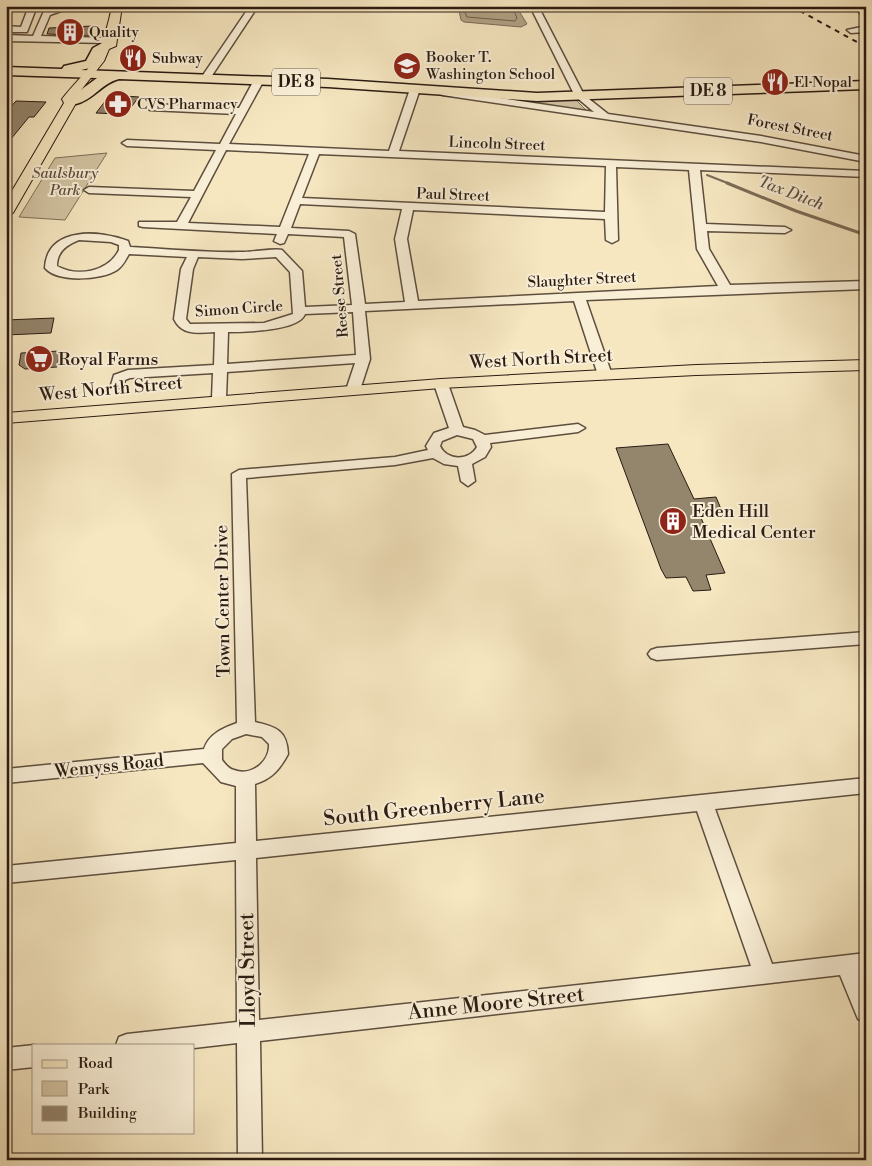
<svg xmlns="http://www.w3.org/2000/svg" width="872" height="1166" font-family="'Libre Bodoni',serif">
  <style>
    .green { fill: #d3c4a3; stroke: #7e705a }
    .water { fill: #b1a286; stroke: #7b6c58 }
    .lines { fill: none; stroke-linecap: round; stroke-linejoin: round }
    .shore { stroke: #6e5e4c; stroke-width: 1 }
    .stream-far1 { stroke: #7b6c58; stroke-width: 2 }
    .stream { stroke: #7b6c58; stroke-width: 3 }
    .building { fill: #94856d; stroke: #2a1b12 }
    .minor-casing { stroke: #5d4e3e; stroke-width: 3 }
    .major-casing { stroke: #2a1b12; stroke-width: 2 }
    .highway-casing { stroke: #2a1b12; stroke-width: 3 }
    .minor { fill: #f9efd7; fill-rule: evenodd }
    .major { fill: #f6e7c1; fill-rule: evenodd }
    .highway { fill: #f6e7c1; fill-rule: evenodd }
    .rail { stroke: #2a1b12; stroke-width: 2; stroke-dasharray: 5 5; stroke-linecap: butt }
    .labels { text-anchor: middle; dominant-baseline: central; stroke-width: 4; stroke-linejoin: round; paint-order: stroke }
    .far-poi-label { font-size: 15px; fill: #2a1b12; stroke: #f9efd7; text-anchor: start }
    .far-street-label { font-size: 15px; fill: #2a1b12; stroke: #f9efd7 }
    .far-park-label { font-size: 15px; font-style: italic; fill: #5d4e3e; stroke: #f9efd7 }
    .shield { fill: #f9efd7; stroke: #685b4d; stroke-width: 1 }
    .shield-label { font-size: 16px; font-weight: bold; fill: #2a1b12 }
    .far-water-label { font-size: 16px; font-style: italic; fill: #605140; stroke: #f9efd7 }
    .poi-label { font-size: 18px; fill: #2a1b12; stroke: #f9efd7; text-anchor: start }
    .street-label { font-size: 18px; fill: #2a1b12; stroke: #f9efd7 }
    .near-street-label { font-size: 21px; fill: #2a1b12; stroke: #f9efd7 }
  </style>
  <rect width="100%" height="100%" fill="#f6e7c1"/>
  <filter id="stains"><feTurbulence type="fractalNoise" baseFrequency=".004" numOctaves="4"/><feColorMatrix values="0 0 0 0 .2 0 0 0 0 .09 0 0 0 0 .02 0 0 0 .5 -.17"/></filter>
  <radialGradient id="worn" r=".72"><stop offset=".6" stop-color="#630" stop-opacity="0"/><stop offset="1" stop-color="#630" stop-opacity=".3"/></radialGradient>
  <!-- green -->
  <path class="green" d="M497 99H571L576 100 588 112Z
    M107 153 65 220 19 217 55 158Z"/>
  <!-- water -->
  <path class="water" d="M458 6H516L527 24 521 27 464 22 461 20Z"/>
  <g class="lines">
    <!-- shore -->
    <path class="shore" d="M462 6 467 17 515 21 517 18 512 6"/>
    <!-- stream-far1 -->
    <path class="stream-far1" d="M707 175 730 184"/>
    <!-- stream -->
    <path class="stream" d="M727 183 796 211 866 235"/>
  </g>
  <!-- building -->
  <path class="building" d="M93 26 90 36 47 34 49 28Z
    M110 95 139 97 128 111 118 114 96 113Z
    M16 101 46 102 34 117H29L6 145V112Z
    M54 318 51 333 6 335V320Z
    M60 351 57 367 25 369 19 365 21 353Z
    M668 444 694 499 716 497 721 509 698 511 725 573 706 575 711 590 693 591 686 577 666 578 661 569 616 448Z"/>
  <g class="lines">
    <!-- minor casing -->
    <g class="minor-casing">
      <path id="minor" d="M29 6H37L27 32H6V26L21 27Z
        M61 6H75L50 15 41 36 106 38 110 41 109 43 6 41V35L33 36 44 11Z
        M250 6H258L209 80H203L201 78Z
        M530 6H538L584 95 608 114 761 136 866 156V162L761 142 442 95 440 93 445 90 594 112 575 96Z
        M852 6H861L866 11V18Z
        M866 26V32L851 33 847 30Z
        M259 77 264 80 229 144 389 151 410 89 415 86 420 89 399 151 866 171V177L700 170 706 224 785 227 791 230 785 233 707 231 709 249 730 285 866 281V289L586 300 612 375 605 379 598 375 574 301 365 311 370 359 360 390 353 394 346 390 355 363 227 372 226 398 219 402 212 398 213 373 130 378 125 380 123 388H113L111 385 114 375 128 370 214 365 215 332C199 333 182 336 174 319L181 269 187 257 129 254C126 259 123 266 117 270 102 280 58 283 45 268 47 226 100 230 128 241L130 247C168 249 206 253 244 252 253 252 275 248 282 250L302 271 305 307 352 305 344 237 288 234 284 243 280 244 274 241 277 234 143 227 139 226V222H177L191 197 89 193 84 190 89 187 194 191 216 150 127 146 122 143 127 140 220 144 236 114 150 110 145 107 150 104 239 108 254 80ZM226 150 309 154 280 227 188 223ZM319 154 606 166 605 212 302 198ZM616 167 689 170 697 249 718 286 418 301 407 239 413 210 605 219 606 240 612 243 618 240ZM300 204 402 209 395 239 405 302 365 304 355 234 349 231 291 228ZM79 240 111 242 119 245V250C109 271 78 278 57 266 57 252 66 245 79 240ZM198 257 242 259 276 257 290 272 293 314 264 323 190 324 186 319 193 269ZM353 312 356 355 227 364 228 332C244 332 299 331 305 314Z
        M441 380 448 384 463 427 475 430 485 435 578 424 585 428 578 432 490 443 491 447 485 457 472 464 475 481 468 486 461 481 458 466 444 464 433 458 395 465 246 478 255 722C276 727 287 730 288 754 280 769 272 779 255 784L256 841 866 778V793L715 809 772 964 866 953V973H861L866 984V1022L858 1019 840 975 260 1041 262 1160H238L237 1043 194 1048V1045H116L119 1037 127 1034 237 1022 236 860 6 883V866L236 843V786L221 782 203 763 6 783V769L204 749C209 734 223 728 237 723L232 474 239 470 395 457 428 450 426 446 434 433 449 428 434 384ZM457 435 473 439 477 447C469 461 447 461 440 446L442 441ZM246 734 262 737 269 744C270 761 252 777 234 770 229 769 225 764 222 760V749L232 739ZM697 811 751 966 259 1020 256 858Z
        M866 632V644L657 660 651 658 648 654 651 650 657 648Z
        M34 1045V1067L6 1070V1048Z"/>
    </g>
    <!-- major casing -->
    <g class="major-casing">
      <path id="major" d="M112 6H122L116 46 109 49 104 61 74 99 76 103 13 213 6 217V201L64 103 62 99C72 86 84 75 93 62 102 48 109 22 112 6Z
        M866 360V370L696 375 441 388 6 423V413L441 379 696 365Z"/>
    </g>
    <!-- highway casing -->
    <g class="highway-casing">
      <path id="highway" d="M104 42 110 46 102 53 95 67 81 70 328 79 537 93 866 81V89L537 101 328 87 119 79C102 83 93 100 76 104L69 100 71 97 97 78 6 75V67L62 69 64 66 86 61 93 48Z"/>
    </g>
    <!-- minor -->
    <use href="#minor" class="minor"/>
    <!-- major -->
    <use href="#major" class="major"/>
    <!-- highway -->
    <use href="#highway" class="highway"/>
    <!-- rail -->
    <path class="rail" d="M791 6 866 47"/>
  </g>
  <!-- icons -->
  <defs>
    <g id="building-disc" transform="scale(1.4375)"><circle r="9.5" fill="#8f2418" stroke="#f9efd7"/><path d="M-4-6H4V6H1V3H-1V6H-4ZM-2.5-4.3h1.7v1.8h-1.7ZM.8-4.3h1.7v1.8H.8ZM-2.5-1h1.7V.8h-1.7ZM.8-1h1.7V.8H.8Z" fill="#fff"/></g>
    <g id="restaurant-disc" transform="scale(1.4375)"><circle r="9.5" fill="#8f2418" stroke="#f9efd7"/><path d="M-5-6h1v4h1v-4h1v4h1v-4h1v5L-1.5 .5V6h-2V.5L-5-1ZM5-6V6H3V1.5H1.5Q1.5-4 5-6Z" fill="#fff"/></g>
    <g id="school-disc" transform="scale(1.4375)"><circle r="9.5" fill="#8f2418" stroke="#f9efd7"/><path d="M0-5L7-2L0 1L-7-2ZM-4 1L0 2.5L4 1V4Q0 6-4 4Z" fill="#fff"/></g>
    <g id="pharmacy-disc" transform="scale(1.4375)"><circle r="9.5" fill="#8f2418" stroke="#f9efd7"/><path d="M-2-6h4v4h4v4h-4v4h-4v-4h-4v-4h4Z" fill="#fff"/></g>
    <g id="supermarket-disc" transform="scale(1.4375)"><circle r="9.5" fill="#8f2418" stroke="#f9efd7"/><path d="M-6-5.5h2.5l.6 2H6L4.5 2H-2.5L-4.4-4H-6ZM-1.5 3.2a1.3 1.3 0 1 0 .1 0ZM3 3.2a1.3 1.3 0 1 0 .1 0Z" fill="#fff"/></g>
  </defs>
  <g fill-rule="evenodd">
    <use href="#building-disc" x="70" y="32"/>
    <use href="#restaurant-disc" x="133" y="58"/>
    <use href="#school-disc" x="407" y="66"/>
    <use href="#restaurant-disc" x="775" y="82"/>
    <use href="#pharmacy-disc" x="118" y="104"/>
    <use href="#supermarket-disc" x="39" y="359"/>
    <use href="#building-disc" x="673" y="521"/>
  </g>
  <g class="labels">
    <!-- far-poi labels -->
    <g class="far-poi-label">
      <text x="89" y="32">Quality</text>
      <text x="426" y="57">Booker T.<tspan x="426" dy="17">Washington School</tspan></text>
      <text x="152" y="58">Subway</text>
      <text x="794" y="82">El Nopal</text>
      <text x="137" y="104">CVS Pharmacy</text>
    </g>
    <!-- far-street labels -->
    <g class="far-street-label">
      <text transform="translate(790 128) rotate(11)">Forest Street</text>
      <text transform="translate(497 144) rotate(2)">Lincoln Street</text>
      <text transform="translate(453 195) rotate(2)">Paul Street</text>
      <text transform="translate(582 280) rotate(-3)">Slaughter Street</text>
      <text transform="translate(340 296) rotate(-95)">Reese Street</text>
      <text transform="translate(239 309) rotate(-4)">Simon Circle</text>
    </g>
    <!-- far-park labels -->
    <g class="far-park-label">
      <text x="65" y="173">Saulsbury<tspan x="65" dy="17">Park</tspan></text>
    </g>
    <!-- shield labels -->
    <g class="shield">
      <rect x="272" y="68.5" width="48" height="27" rx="4"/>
      <rect x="684" y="77.5" width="48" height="27" rx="4"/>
    </g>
    <g class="shield-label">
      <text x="296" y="82">DE 8</text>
      <text x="708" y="91">DE 8</text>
    </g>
    <!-- far-water labels -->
    <g class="far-water-label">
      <text transform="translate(791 193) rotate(21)">Tax Ditch</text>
    </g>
    <!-- poi labels -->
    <g class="poi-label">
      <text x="58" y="359">Royal Farms</text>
      <text x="692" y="511">Eden Hill<tspan x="692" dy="21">Medical Center</tspan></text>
    </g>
    <!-- street labels -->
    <g class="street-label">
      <text transform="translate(541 359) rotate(-3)">West North Street</text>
      <text transform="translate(111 389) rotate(-5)">West North Street</text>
      <text transform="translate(223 601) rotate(-91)">Town Center Drive</text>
      <text transform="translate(109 766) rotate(-6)">Wemyss Road</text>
    </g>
    <!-- near-street labels -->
    <g class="near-street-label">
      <text transform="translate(434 808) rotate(-6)">South Greenberry Lane</text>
      <text transform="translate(248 970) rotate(-91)">Lloyd Street</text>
      <text transform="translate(496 1004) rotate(-6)">Anne Moore Street</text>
    </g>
  </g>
  <!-- margin -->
  <rect width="872" height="1166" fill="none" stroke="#f6e7c1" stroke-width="25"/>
  <rect x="8" y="8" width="857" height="1151" fill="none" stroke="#2a1b12" stroke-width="2.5"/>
  <rect x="12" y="12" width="847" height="1141" fill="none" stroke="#2a1b12"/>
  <!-- legend -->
  <rect x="32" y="1044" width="162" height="90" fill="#f9efd7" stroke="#a69a88"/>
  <rect x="42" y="1060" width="25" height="8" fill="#f6e7c1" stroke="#a69a88"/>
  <text x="78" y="1068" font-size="15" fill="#2a1b12">Road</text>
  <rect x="42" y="1081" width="25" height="15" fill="#d3c4a3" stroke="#a69a88"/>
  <text x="78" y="1094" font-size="15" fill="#2a1b12">Park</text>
  <rect x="42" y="1106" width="25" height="15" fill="#94856d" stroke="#a69a88"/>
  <text x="78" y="1118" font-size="15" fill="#2a1b12">Building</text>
  <rect width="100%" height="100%" filter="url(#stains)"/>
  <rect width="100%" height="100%" fill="url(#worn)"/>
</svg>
